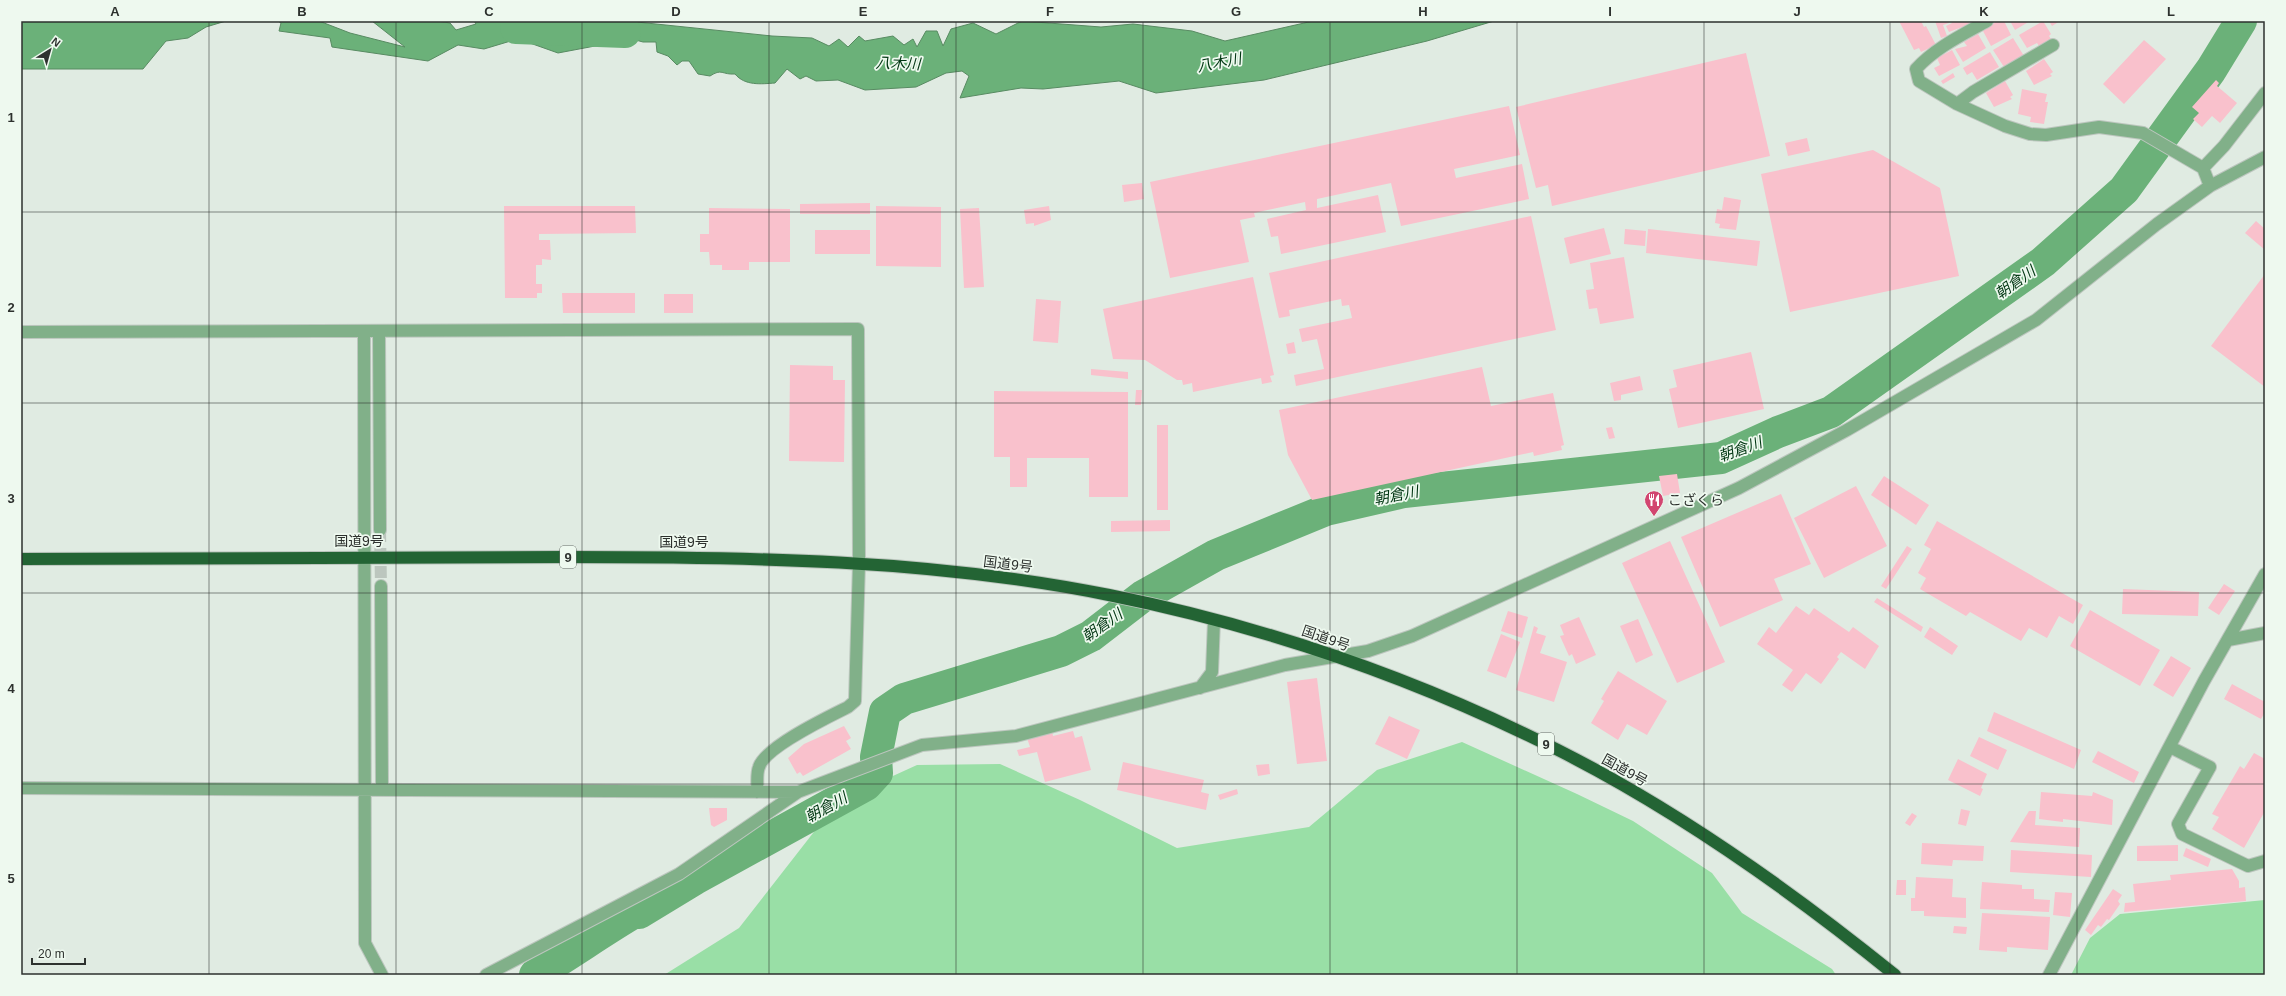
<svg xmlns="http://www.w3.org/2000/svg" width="2286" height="996" font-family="Helvetica,'Noto Sans JP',sans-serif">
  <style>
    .green { fill: #99dfa6 }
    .water { fill: #6bb179; stroke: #588b62; fill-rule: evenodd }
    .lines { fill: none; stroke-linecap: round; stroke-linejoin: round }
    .river { stroke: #6bb179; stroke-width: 32 }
    .building { fill: #f9c1cc }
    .minor-tunnel { stroke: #bcc6be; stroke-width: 12; stroke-dasharray: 12 6; stroke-linecap: butt }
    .minor-casing { stroke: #bcc6be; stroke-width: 14 }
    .highway-casing { stroke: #bcc6be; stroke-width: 14 }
    .minor { stroke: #81b089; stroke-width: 12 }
    .highway { stroke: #236434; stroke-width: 12 }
    .grid { fill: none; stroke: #2d312e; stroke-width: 1; stroke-opacity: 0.55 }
    .labels { text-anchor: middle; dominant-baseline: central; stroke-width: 3.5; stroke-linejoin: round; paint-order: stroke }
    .shield { fill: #eef9ef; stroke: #676d68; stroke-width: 1 }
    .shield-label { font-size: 13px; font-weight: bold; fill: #2d312e }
    .poi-label { font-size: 14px; fill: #2d312e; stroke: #eef9ef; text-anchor: start }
    .street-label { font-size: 14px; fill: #2d312e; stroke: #eef9ef }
    .water-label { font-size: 15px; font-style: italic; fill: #003612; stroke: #eef9ef }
    .neatline { fill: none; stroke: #2d312e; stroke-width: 1.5 }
    .grid-label { font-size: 13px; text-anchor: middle; font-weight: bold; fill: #2d312e }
  </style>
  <rect width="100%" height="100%" fill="#e0ebe2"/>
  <!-- green -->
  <path class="green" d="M1462 742 1577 794 1633 821 1712 873 1742 913 1832 969 1836 975H664L739 928 838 801 917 765 1000 764 1080 800 1177 848 1309 827 1377 770Z
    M2265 900V975H2071L2090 938 2120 914Z"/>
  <!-- water -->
  <path class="water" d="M21 21H226L206 27 188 38 166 41 143 69H21Z
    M278 21H319L350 33 405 47 372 21H437L450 23 456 30 476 24 474 21H627L772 36 812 38 829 46 839 39 848 47 859 36 865 41 893 36 904 45 913 39 917 47 926 31H937L943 46 951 29 973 23 996 34 1022 21 1101 27 1133 24 1192 31 1225 41 1313 21H1494L1427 41 1264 80 1156 93 1119 81 1043 89 1021 88 960 98 969 76 962 71 946 73 916 87 865 90 838 80 816 81 806 76 800 79 787 69 775 83C761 84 745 86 735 74 722 75 722 68 710 76L698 74 689 61H682L677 65 668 56 657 52 656 42H643L632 39 558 53 527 42 514 40 484 49 458 45 428 61 332 47 330 38 279 31 281 23ZM564 25 584 26 576 39 565 41 556 33Z"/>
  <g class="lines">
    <!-- river -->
    <path class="river" d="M516 28 625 32
      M535 975C569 955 601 932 635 912L639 913 695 879 866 785 877 773 876 757 885 712 904 699 1061 651 1091 636 1143 596 1216 555 1326 510 1404 492 1721 458 1778 432 1831 412 2043 262 2124 190 2211 70 2241 21"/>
  </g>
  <!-- building -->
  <path class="building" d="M1899 21H1921L1924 27 1926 26 1936 45 1921 52 1919 48 1914 50Z
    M1935 21H1948L1949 23 1943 25 1947 36 1941 38Z
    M1951 21H1969L1970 24 1949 32 1946 26 1952 23Z
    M1997 21H2004L2011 35 1991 46 1983 31Z
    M2010 21H2030L2015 30Z
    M2043 21 2051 34 2049 36 2051 39 2039 46 2037 43 2027 48 2019 35Z
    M2049 21H2060L2052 26Z
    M1978 34 1986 48 1963 62 1955 49 1967 46 1964 42Z
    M2013 38 2024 56 2004 67 1993 50Z
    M2144 40 2166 59 2124 104 2103 84Z
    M1952 50 1960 65 1939 76 1934 68 1940 65 1937 58Z
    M1990 52 1999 67 1977 80 1972 72 1967 75 1963 68Z
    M1746 53 1770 156 1552 206 1548 185 1536 188 1516 107Z
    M2044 59 2053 72 2050 74 2052 76 2034 85 2026 71Z
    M1953 73 1955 77 1943 84 1941 81Z
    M2216 80 2219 83 2217 86 2237 103 2220 123 2212 116 2202 127 2193 119 2199 113 2192 107Z
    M2005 81 2013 95 2010 97 2012 99 1994 107 1986 93Z
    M2022 89 2047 94 2045 102H2048L2044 124 2030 122 2031 117 2018 114Z
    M1509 106 1520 155 1454 169 1456 178 1522 164 1529 199 1401 226 1391 183 1317 199V208L1378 195 1386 232 1281 254 1278 236 1271 237 1267 219 1306 210 1305 202 1254 213 1255 217 1240 220 1249 262 1170 278 1150 182Z
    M1807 138 1810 151 1788 156 1785 143Z
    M1873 150 1940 188 1959 276 1790 312 1761 174Z
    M1142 183 1144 199 1124 202 1122 185Z
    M1724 197 1741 200 1736 230 1719 228 1720 224 1715 223 1717 209 1722 210Z
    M870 203V214H800V204Z
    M504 206H635L636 233 539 234V240H550L551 260 542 259V265H536V284H542V293H537V298H505Z
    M876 206 941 207V267L876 266Z
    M1049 206 1051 220 1034 226V223L1026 224 1024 210Z
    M709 208 790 209V262H749V270H722V265H710L709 252H700V234H709Z
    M979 208 984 287 964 288 960 209Z
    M1531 216 1556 330 1296 386 1294 375 1324 369 1317 339 1302 342 1299 329 1352 318 1349 305 1342 306 1341 299 1289 310 1290 316 1279 318 1269 273Z
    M2256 221 2265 229V250L2245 233Z
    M1604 228 1611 254 1570 264 1564 238Z
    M1625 229 1646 231 1645 246 1624 244Z
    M1648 229 1760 241 1757 266 1646 253Z
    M815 230H870V254H815Z
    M1624 257 1634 318 1600 324 1597 308 1589 309 1586 290 1594 289 1590 263Z
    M2265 274V387L2211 346Z
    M1253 277 1274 375 1270 376 1272 382 1262 384 1261 378 1193 392 1192 383 1183 385 1182 380H1177L1145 360 1113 359 1103 309Z
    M562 293H635V313H563Z
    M664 294H693V313H664Z
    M1036 299 1061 301 1058 343 1033 341Z
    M1294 342 1296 353 1288 354 1286 344Z
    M1751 352 1764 409 1678 428 1669 389 1677 387 1673 370Z
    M790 365 833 366V380H845L844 462 789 461Z
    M1482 367 1491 406 1553 393 1564 445 1561 446 1562 450 1534 456 1533 452 1312 500 1288 455 1279 410Z
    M1091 369 1128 372V379L1091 375Z
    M1640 376 1643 390 1621 395V400L1614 401 1610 383Z
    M1136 390H1142L1141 405H1135Z
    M994 391 1128 392V497H1089V458H1027V487H1010V457H994Z
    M1157 425H1168V510H1157Z
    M1612 427 1615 438 1609 439 1606 428Z
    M1677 474 1680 493 1663 496 1659 476Z
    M1884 476 1929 505 1916 525 1871 495Z
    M1856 486 1887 546 1824 578 1794 518Z
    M1781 494 1811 564 1774 579 1783 600 1720 627 1681 537Z
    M1170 520V531L1111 532V521Z
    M1937 521 2083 605 2073 624 2059 616 2047 638 2029 628 2021 641 1970 612 1966 616 1920 589 1926 578 1918 573 1931 549 1924 545Z
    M1670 541 1725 662 1677 683 1622 563Z
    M1907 546 1912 549 1886 589 1881 586Z
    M2224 584 2235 591 2219 615 2208 608Z
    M2123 589 2199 592 2198 616 2122 614Z
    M1877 598 1923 627 1921 632 1874 602Z
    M1796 606 1809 615 1814 608 1849 632 1853 627 1879 646 1865 669 1841 652 1837 657 1839 659 1821 684 1806 673 1792 692 1782 685 1793 670 1757 644 1769 627 1776 633Z
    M2090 610 2160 650 2140 686 2070 646Z
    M1508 611 1528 617 1522 638 1501 631Z
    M1579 617 1596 655 1576 664 1572 654 1569 656 1560 636 1564 635 1560 625Z
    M1638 619 1653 655 1636 663 1620 626Z
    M1534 626 1538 628 1536 633 1546 636 1540 653 1567 662 1554 702 1516 690Z
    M1930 627 1958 646 1952 655 1924 637Z
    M1501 634 1520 642 1506 678 1487 671Z
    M2171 656 2191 668 2173 697 2153 685Z
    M1618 671 1667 701 1647 735 1627 724 1618 740 1591 723 1604 701 1601 699Z
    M1317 678 1327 761 1297 764 1287 682Z
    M2232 684 2265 702V712L2261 719 2224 699Z
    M1994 712 2081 750 2074 769 1987 731Z
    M1389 716 1420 730 1407 759 1375 744Z
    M844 726 851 738 846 741 851 749 803 776 800 772 797 774 788 758 804 744Z
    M1052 731 1053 736 1073 731 1075 738 1082 736 1091 770 1045 782 1037 752 1019 756 1017 750 1030 747 1027 738Z
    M1979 737 2007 750 1998 770 1970 756Z
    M2098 751 2139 772 2134 783 2092 762Z
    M2254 753 2265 759V811L2244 848 2212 829 2219 817 2212 814 2240 766 2244 769Z
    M1958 759 1987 774 1981 788 1983 789 1980 796 1948 780Z
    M1123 762 1204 780 1201 792 1209 794 1206 810 1117 790Z
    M1269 764 1270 774 1258 776 1256 765Z
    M1237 789 1238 794 1220 800 1218 795Z
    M2041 792 2092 796 2093 792 2113 800 2112 825 2063 819V822L2039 819Z
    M709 808H727V820L714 827 711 825Z
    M1961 809 1970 811 1966 826 1958 824Z
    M2029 811H2036L2035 825 2080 828 2079 847 2010 842Z
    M1912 813 1917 816 1910 826 1905 823Z
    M1922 843 1984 846 1983 861 1953 860 1952 866 1921 864Z
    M2178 845V861H2137V846Z
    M2186 848 2211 859 2208 867 2183 856Z
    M2011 850 2092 855 2091 877 2010 872Z
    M2232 869 2239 881V888L2245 887 2246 901 2124 912 2125 903 2135 902 2133 884 2171 880 2170 875Z
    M1916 877 1953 879 1952 897 1966 898V918L1924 916V911H1911V898H1915Z
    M1897 880H1906V895H1896Z
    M1982 882 2022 885V889H2034V899L2050 900 2049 912 1980 909Z
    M2113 889 2122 895 2118 901 2120 904 2109 920 2107 919 2101 927 2098 925 2091 935 2085 930Z
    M2055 892 2072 893 2070 917 2053 915Z
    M1982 913 2050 917 2048 950 2007 947V952L1979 950Z
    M1954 926 1967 927 1966 934 1953 933Z"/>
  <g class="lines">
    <!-- minor-tunnel -->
    <path class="minor-tunnel" d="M380 530 381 586"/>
    <!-- minor casing -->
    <g class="minor-casing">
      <path id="minor" d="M1987 21C1962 35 1935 48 1916 69L1919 81 1957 104 2005 126 2030 134 2046 135 2099 127 2143 133 2203 168 2210 186
        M1957 104 1973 92 2053 45
        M2203 168 2224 146 2265 93
        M364 331 365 943 382 975
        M379 331 380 530
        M21 332 858 329 859 563 855 701 848 707C828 717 765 747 759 767 756 774 758 784 757 792
        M381 586 382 790
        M2228 640 2265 633
        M1200 688 1212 672 1214 620
        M2170 747 2210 767 2178 824 2182 834 2248 866 2265 861
        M21 788 798 792
        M486 975 679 874 798 792 922 745 1016 736 1285 665 1368 651 1412 636 1739 488 1847 430 2036 320 2157 224 2210 186 2265 157
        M2049 975 2204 681 2265 574"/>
    </g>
    <!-- highway casing -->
    <g class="highway-casing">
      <path id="highway" d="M21 559C203 557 385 556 566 557 748 557 931 559 1109 595 1264 626 1417 679 1558 750 1679 811 1790 890 1895 975"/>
    </g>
    <!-- minor -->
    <use href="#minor" class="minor"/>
    <!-- highway -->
    <use href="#highway" class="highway"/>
  </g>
  <!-- grid -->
  <path class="grid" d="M209 21V975M396 21V975M582 21V975M769 21V975M956 21V975M1143 21V975M1330 21V975M1517 21V975M1704 21V975M1890 21V975M2077 21V975M21 212H2265M21 403H2265M21 593H2265M21 784H2265"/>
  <!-- icons -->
  <defs>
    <g id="restaurant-pin" transform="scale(1)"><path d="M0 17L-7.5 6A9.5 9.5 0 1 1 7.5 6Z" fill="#d24570" stroke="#eef9ef"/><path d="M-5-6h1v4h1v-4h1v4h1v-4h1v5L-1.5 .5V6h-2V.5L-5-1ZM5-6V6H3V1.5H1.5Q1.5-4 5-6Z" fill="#fff"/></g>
  </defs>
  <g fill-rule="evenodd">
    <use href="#restaurant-pin" x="1654" y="500"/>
  </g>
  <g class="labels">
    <!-- shield labels -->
    <g class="shield">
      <rect x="560" y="546" width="16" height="22" rx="3"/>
      <rect x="1538" y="733" width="16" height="22" rx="3"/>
    </g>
    <g class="shield-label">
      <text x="568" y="557">9</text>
      <text x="1546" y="744">9</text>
    </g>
    <!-- poi labels -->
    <g class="poi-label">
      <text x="1668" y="500">こざくら</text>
    </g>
    <!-- street labels -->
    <g class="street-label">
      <text x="359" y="541">国道9号</text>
      <text x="684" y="542">国道9号</text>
      <text transform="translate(1008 564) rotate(7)">国道9号</text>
      <text transform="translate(1326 638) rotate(19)">国道9号</text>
      <text transform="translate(1625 770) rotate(29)">国道9号</text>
    </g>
    <!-- water labels -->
    <g class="water-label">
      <text transform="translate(1219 62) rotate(-11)">八木川</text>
      <text transform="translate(898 63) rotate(2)">八木川</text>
      <text transform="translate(2015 282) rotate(-35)">朝倉川</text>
      <text transform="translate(1740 449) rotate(-20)">朝倉川</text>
      <text transform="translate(1396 495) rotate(-11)">朝倉川</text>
      <text transform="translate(1102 625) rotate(-35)">朝倉川</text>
      <text transform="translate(826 807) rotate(-29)">朝倉川</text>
    </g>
  </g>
  <!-- border -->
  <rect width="2286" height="996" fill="none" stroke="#eef9ef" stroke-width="44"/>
  <!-- north arrow -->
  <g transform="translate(50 50) rotate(37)" stroke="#eef9ef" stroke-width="3" paint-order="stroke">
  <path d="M0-3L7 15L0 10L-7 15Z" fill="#2d312e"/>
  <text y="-6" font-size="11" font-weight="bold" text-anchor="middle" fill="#2d312e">N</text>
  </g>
  <!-- scale -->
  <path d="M32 958v6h53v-6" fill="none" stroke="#2d312e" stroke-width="2"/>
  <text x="38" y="958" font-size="12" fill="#2d312e" stroke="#eef9ef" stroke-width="3" paint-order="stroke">20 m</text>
  <rect x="22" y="22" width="2242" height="952" class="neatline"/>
  <g class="grid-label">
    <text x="115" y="16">A</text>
    <text x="302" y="16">B</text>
    <text x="489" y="16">C</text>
    <text x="676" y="16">D</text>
    <text x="863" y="16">E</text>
    <text x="1050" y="16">F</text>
    <text x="1236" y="16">G</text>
    <text x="1423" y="16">H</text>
    <text x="1610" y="16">I</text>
    <text x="1797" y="16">J</text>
    <text x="1984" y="16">K</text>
    <text x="2171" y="16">L</text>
    <text x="11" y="122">1</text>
    <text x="11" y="312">2</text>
    <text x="11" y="503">3</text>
    <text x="11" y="693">4</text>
    <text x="11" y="883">5</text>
  </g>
</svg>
